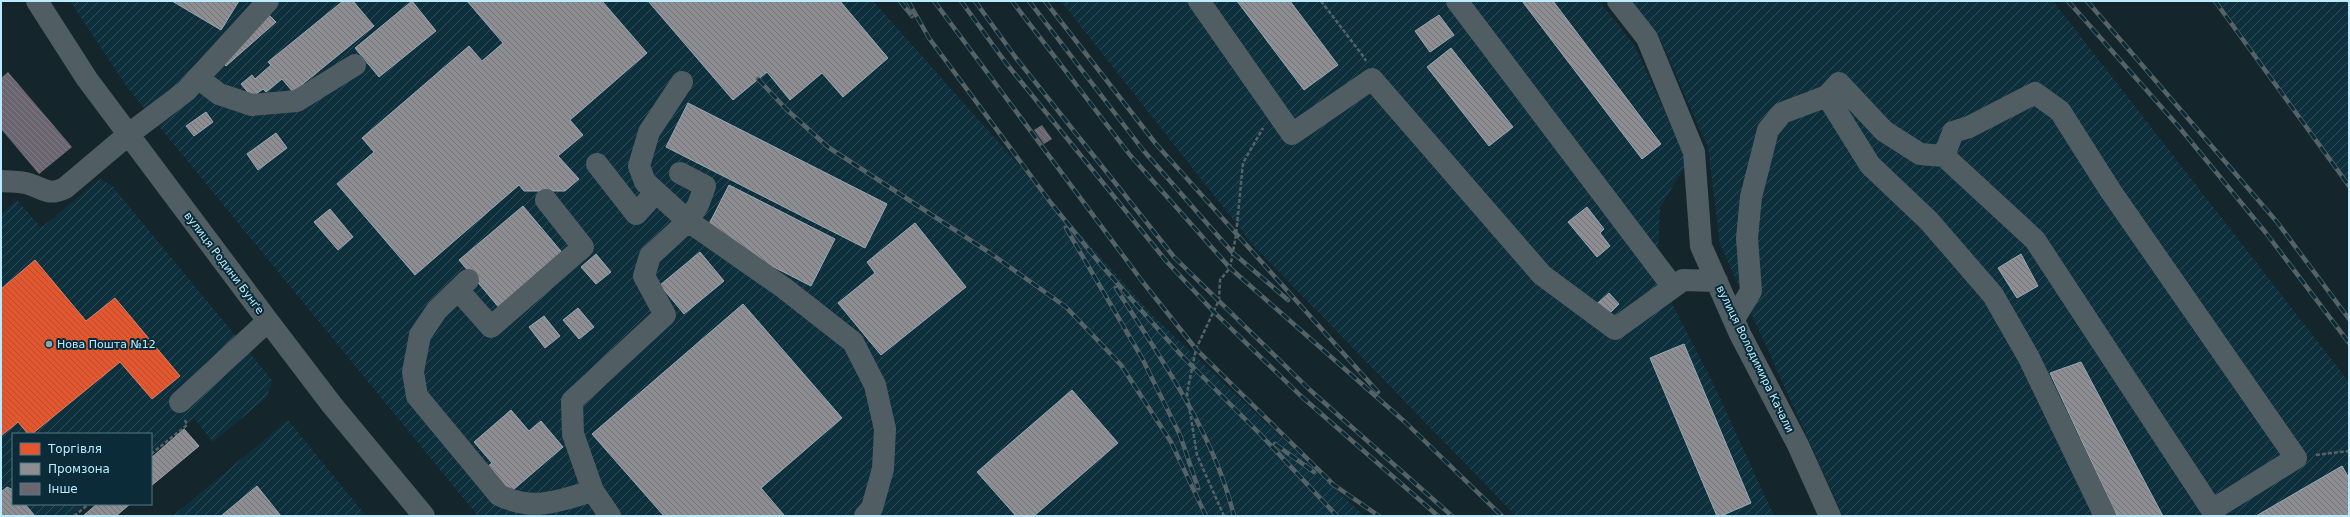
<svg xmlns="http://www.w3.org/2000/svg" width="2350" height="517" font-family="'DejaVu Sans',sans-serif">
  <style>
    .industrial { fill: url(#industrial-furrows) }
    .shops { fill: url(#shops-back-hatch); stroke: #d8836c }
    .industry { fill: url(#industry-back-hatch); stroke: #9ba9b2 }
    .building { fill: url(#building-back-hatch) }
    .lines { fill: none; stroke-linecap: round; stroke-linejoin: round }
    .path { stroke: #556368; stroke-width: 2.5; stroke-dasharray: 4 2; stroke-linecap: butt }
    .minor { stroke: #505e63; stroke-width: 22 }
    .rail-casing { stroke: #556368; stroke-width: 4.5 }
    .rail { stroke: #0a2b37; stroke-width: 3; stroke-dasharray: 9; stroke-linecap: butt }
    .poi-dot { fill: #82a6b4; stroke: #0a2b37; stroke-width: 1.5 }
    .labels { text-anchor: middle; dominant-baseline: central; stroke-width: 4; stroke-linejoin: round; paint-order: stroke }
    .street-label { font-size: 11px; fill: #bdebfe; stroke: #0a2b37 }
    .poi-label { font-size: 11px; fill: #bdebfe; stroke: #0a2b37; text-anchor: start }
  </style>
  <defs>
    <pattern id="industrial-furrows" width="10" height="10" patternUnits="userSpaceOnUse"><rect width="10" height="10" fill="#0e303d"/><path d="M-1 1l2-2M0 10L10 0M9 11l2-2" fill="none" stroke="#2f4e5a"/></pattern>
    <pattern id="shops-back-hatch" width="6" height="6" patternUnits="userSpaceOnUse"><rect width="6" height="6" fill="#e4572e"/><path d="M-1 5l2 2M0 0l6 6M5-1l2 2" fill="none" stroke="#b15237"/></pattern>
    <pattern id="industry-back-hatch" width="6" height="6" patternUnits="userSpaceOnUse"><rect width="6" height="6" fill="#8d8d92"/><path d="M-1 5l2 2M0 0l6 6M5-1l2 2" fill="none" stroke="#70747a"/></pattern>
    <pattern id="building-back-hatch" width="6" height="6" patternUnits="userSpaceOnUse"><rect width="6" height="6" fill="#6b6570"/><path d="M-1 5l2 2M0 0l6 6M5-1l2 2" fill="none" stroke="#7e7b85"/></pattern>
  </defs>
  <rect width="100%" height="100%" fill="#14262c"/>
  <!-- industrial -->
  <path class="industrial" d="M70 1H873L1152 315 1364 516H478L127 87Z
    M1061 1H1599L1634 45 1688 161 1660 208 1657 275 1713 383 1774 516H1516L1253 245Z
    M1632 1H2053L2349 382V516H1843L1720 244 1708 147 1659 36Z
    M2219 1H2349V184L2275 82Z
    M100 179 112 186 272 380 267 397 213 442 194 418 151 452V434H13V504H86L71 516H1V214L17 200 41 228Z
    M288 420 366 516H173Z"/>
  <!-- shops -->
  <path class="shops" d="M35 260 86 321 115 298 180 376 152 399 120 362 32 434H28L18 422 1 436V289Z"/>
  <!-- industry -->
  <path class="industry" d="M172 1H239L221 30Z
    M343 1H353L374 26 293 92 282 79 266 92 263 89 252 97 241 84 252 75 255 79 271 65 268 62Z
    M412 1 436 31 379 77 355 48Z
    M467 1H602L647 53 570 120 583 135 558 156 579 179 565 191H524L519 185 415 275 337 184 374 152 362 138 469 46 482 61 503 43Z
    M648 1H840L888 58 843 97 822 73 790 100 767 72 733 100Z
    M1237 1H1290L1338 65 1304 90Z
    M1522 1H1553L1661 144 1642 159Z
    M269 15 276 22 226 66 219 58Z
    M1439 15 1454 35 1430 52 1415 31Z
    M1451 48 1513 127 1489 146 1427 67Z
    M688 103 887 204 865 248 666 147Z
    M206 112 213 122 194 136 186 126Z
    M276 133 287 148 258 170 247 154Z
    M729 185 835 239 811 286 705 232Z
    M523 206 565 256 501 310 459 260Z
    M1587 207 1604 229 1600 233 1610 246 1597 257 1568 222Z
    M330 209 353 237 338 250 314 222Z
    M915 223 966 287 881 355 838 303 875 273 867 262Z
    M700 252 724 281 684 314 660 285Z
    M596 254 611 272 596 284 581 267Z
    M2021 254 2038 286 2017 298 1998 268Z
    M1609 293 1619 304 1609 314 1598 303Z
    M743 304 842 418 761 488 784 515 782 516H664L592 434Z
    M578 308 594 327 579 339 563 320Z
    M544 316 560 336 545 348 529 327Z
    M1684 344 1751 503 1721 516H1717L1650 358Z
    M2081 362 2163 516H2117L2050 373Z
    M1072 390 1118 443 1034 516H1016L977 472Z
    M511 410 529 431 541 421 563 447 506 496 483 470 492 463 474 442Z
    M184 429 199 446 151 486V458Z
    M2342 466 2349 478V516H2256Z
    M257 486 281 516H221Z
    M7 487 13 490V504H25L35 516H1V492Z
    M97 504H130L116 516H83Z"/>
  <!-- building -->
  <path class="building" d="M8 72 72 147 39 174 1 129V78Z
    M1042 125 1052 139 1044 144 1034 130Z"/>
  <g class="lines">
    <!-- path -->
    <path class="path" d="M1321 1 1363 56 1366 61
      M151 454 187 425 185 420
      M2316 455 2349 451
      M74 516 89 504
      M1224 516 1197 455 1187 393 1196 349 1219 300 1220 280 1230 268 1236 235 1243 163 1263 128"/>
    <!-- minor -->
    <path class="minor" d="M37 1 87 79 268 321 332 405 424 516
      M1199 1 1292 134 1372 79 1542 275 1615 329 1683 280 1717 281
      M1457 1 1673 287
      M1618 1 1647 38 1694 152 1701 246 1740 334 1798 445 1830 516
      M198 78 219 94 252 105 297 101 355 65
      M682 82 649 132 639 166 645 182 688 221 784 288 853 342 875 385 885 429 883 469 872 508 865 516
      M1827 96 1870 165 1929 221 1993 295 2029 358 2105 516
      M1944 156 2035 240 2212 510
      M597 164 636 214 656 192
      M1 181C10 182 21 181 29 184 45 189 48 196 65 188L129 134 186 91 268 1
      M468 280 437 310 420 335 413 372 417 396 499 495C535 512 557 501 593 491
      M458 290 491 327 583 247 546 200
      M1734 319 1751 291 1747 238 1751 197 1768 130 1782 113 1827 96 1839 83 1884 131 1920 154 1944 156 1953 132 1969 127 2035 93 2060 111 2110 190 2296 458 2212 510 2215 516
      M180 402 268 321
      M610 516 593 491 573 434 572 401 665 315 644 276 650 256 688 221 698 205 705 186 680 173"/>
    <!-- rail casing -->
    <g class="rail-casing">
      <path id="rail" d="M900 1 912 16
        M908 1 929 38 1051 203 1102 266 1182 356 1260 434 1337 516
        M934 1 1142 281 1196 349 1335 486
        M961 1 1006 63 1167 262 1213 311 1302 397 1438 516
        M975 1 1016 58 1174 257 1310 390 1452 516
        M1012 1 1130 155 1230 268 1405 422 1502 516
        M1029 1 1143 150 1232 252 1288 300
        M1045 1 1156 144 1378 392
        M2068 1 2179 127 2266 233 2349 343
        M2087 1 2277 222 2349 319
        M2215 1 2349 186
        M758 79 786 109 828 147 990 253 1066 307 1121 365 1171 442 1206 516
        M1066 228 1142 358 1180 435 1198 488
        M1116 288C1161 359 1214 433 1234 516
        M1275 444 1314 472
        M1331 483 1379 516"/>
    </g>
    <!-- rail -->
    <use href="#rail" class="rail"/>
  </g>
  <!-- markers -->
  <circle class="poi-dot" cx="49" cy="344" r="4"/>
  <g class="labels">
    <!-- street labels -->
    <g class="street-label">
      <text transform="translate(224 263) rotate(53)">вулиця Родини Бунґе</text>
      <text transform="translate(1755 359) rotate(64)">вулиця Володимира Качали</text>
    </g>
    <!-- poi labels -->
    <g class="poi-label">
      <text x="57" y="344">Нова Пошта №12</text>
    </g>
  </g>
  <!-- border -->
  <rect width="2350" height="517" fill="none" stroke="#bdebfe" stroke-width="4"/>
  <!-- legend -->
  <rect x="12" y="433" width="140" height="72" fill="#0a2b37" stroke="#527887"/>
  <rect x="20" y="443" width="20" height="12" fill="#e4572e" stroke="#527887"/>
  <text x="48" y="453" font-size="12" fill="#bdebfe">Торгівля</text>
  <rect x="20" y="463" width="20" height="12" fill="#8d8d92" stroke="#527887"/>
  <text x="48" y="473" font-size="12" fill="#bdebfe">Промзона</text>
  <rect x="20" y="483" width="20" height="12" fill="#6b6570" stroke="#527887"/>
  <text x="48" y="493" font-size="12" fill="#bdebfe">Інше</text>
</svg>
